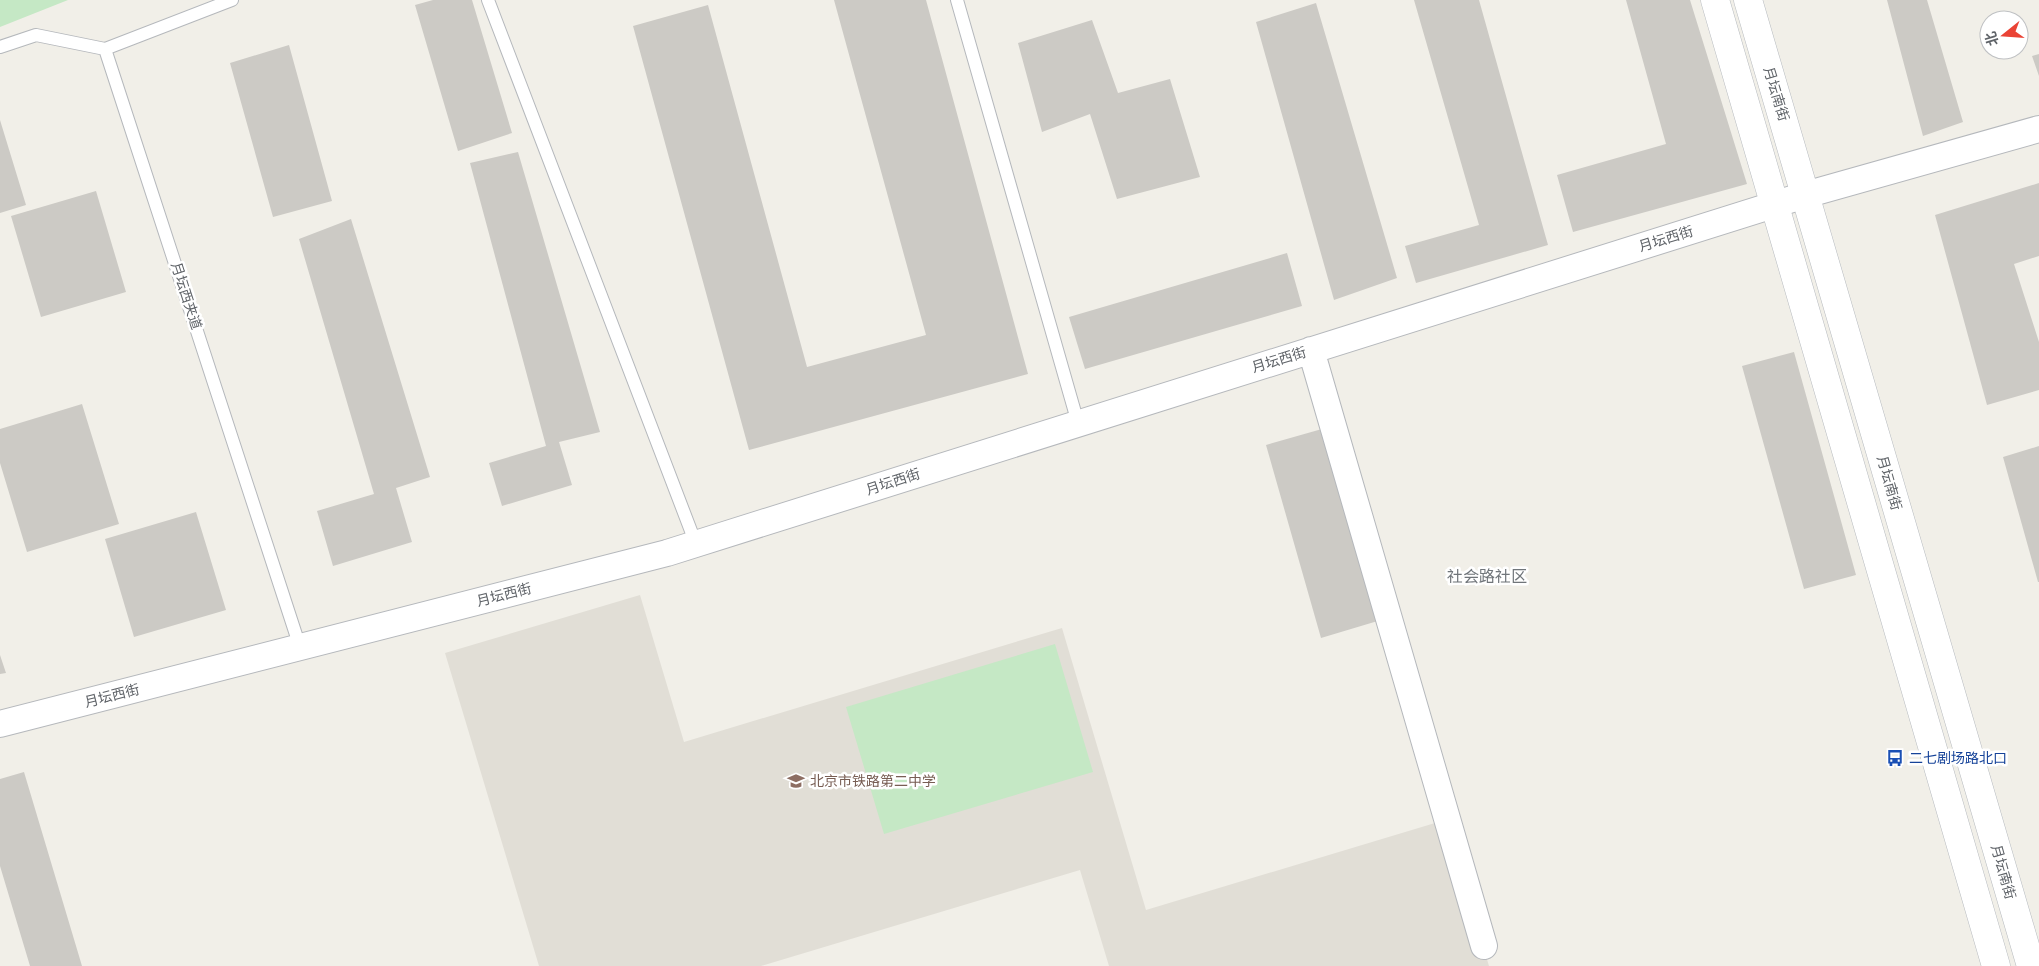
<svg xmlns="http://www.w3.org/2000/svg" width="2039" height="966" font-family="'Sofia Sans Condensed','Noto Sans SC',sans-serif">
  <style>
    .education { fill: #e1ded6 }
    .green { fill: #c5e8c5 }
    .building { fill: #cccac5 }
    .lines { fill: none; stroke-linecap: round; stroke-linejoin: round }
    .service-casing { stroke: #b5b8bc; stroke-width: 14 }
    .minor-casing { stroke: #b5b8bc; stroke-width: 28 }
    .secondary-casing { stroke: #b6babf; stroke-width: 29 }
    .service { stroke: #fff; stroke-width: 12 }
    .minor { stroke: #fff; stroke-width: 26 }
    .secondary { stroke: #fff; stroke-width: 28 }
    .labels { text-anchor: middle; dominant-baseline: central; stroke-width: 5; stroke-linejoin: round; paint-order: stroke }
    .street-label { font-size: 14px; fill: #5f6368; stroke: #fff }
    .transit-label { font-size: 14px; fill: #164399; stroke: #fff; text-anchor: start }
    .education-label { font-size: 14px; fill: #785e54; stroke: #fff; text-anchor: start }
    .quarter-label { font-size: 16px; fill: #70757a; stroke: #fff }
  </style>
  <rect width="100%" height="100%" fill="#f1efe8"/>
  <!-- education -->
  <path class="education" d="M640 595 684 742 1062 628 1146 910 1445 820 1489 966H1109L1080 870 761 966H539L445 653Z"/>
  <!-- green -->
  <path class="green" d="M0 0H68L0 27Z
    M1055 644 1093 772 884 834 846 707Z"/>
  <!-- building -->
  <path class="building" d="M433 0H472L512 133 458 151 415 5Z
    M834 0H926L1028 374 749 450 633 26 708 5 807 367 926 335Z
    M1414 0H1479L1548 245 1416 283 1405 246 1479 225Z
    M1626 0H1690L1747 184 1573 232 1557 175 1666 144Z
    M1887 0H1927L1963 122 1923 136Z
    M1316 3 1397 278 1334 300 1256 22Z
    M1092 20 1118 93 1170 79 1200 177 1117 199 1090 114 1042 132 1018 43Z
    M289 45 332 201 273 217 230 63Z
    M2039 54V76L2032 56Z
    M0 120 26 205 0 213Z
    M518 152 600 432 559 442 572 485 502 506 489 463 546 446 470 163Z
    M2039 183V256L2014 264 2039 342V390L1987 405 1935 215Z
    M96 191 126 292 41 317 11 216Z
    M351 219 430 477 396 488 412 542 333 566 317 511 374 494 299 239Z
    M1287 253 1302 306 1085 369 1069 317Z
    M1794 352 1856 575 1804 589 1742 366Z
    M82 404 119 524 27 552 0 463V429Z
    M1336 425 1391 617 1321 638 1266 445Z
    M2039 446V582H2038L2003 457Z
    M196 512 226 610 134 637 105 539Z
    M0 655 6 673 0 674Z
    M24 772 82 966H30L0 866V779Z"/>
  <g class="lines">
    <!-- service casing -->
    <g class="service-casing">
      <path id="service" d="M488 0 696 544
        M957 0 1078 423
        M0 47 36 35 105 49
        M105 49 300 647
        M105 49 232 0"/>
    </g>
    <!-- minor casing -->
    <g class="minor-casing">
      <path id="minor" d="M1311 350 1484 946
        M0 724 667 553 1805 195 2039 129"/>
    </g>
    <!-- secondary casing -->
    <g class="secondary-casing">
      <path id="secondary" d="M1715 0 1996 966
        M1748 0 2031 966"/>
    </g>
    <!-- service -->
    <use href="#service" class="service"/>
    <!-- minor -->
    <use href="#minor" class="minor"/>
    <!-- secondary -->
    <use href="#secondary" class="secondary"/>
  </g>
  <!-- icons -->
  <defs>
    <g id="bus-bare" transform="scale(1.35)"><path d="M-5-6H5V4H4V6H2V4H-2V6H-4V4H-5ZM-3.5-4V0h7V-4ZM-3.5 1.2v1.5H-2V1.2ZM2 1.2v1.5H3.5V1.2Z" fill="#1a4fb4" stroke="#fff" stroke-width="2.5" paint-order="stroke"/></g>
    <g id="school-bare" transform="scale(1.35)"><path d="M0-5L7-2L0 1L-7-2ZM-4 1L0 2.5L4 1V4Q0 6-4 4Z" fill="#8d6e63" stroke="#fff" stroke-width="2.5" paint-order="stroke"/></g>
  </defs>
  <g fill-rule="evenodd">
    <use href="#bus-bare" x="1895" y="758"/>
    <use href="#school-bare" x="796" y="781"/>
  </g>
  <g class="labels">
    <!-- street labels -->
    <g class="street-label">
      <text transform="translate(1776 94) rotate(73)">月坛南街</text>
      <text transform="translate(1666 239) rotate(-17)">月坛西街</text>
      <text transform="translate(186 296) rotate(72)">月坛西夹道</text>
      <text transform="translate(1279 360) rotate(-17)">月坛西街</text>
      <text transform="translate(893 482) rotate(-18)">月坛西街</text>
      <text transform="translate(1889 483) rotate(74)">月坛南街</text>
      <text transform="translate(504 595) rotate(-14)">月坛西街</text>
      <text transform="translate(112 696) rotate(-14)">月坛西街</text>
      <text transform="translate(2003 872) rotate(74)">月坛南街</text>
    </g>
    <!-- transit labels -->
    <g class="transit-label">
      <text x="1909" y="758">二七剧场路北口</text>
    </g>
    <!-- education labels -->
    <g class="education-label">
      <text x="810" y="781">北京市铁路第二中学</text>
    </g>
    <!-- quarter labels -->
    <g class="quarter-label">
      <text x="1487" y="577">社会路社区</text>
    </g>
  </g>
  <!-- north arrow -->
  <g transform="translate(2004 35) rotate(253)"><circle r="24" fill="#ffffff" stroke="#bfc1c3"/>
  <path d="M0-4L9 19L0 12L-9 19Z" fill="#ea4335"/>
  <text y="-8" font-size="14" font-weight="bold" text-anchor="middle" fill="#5f6368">北</text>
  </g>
</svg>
